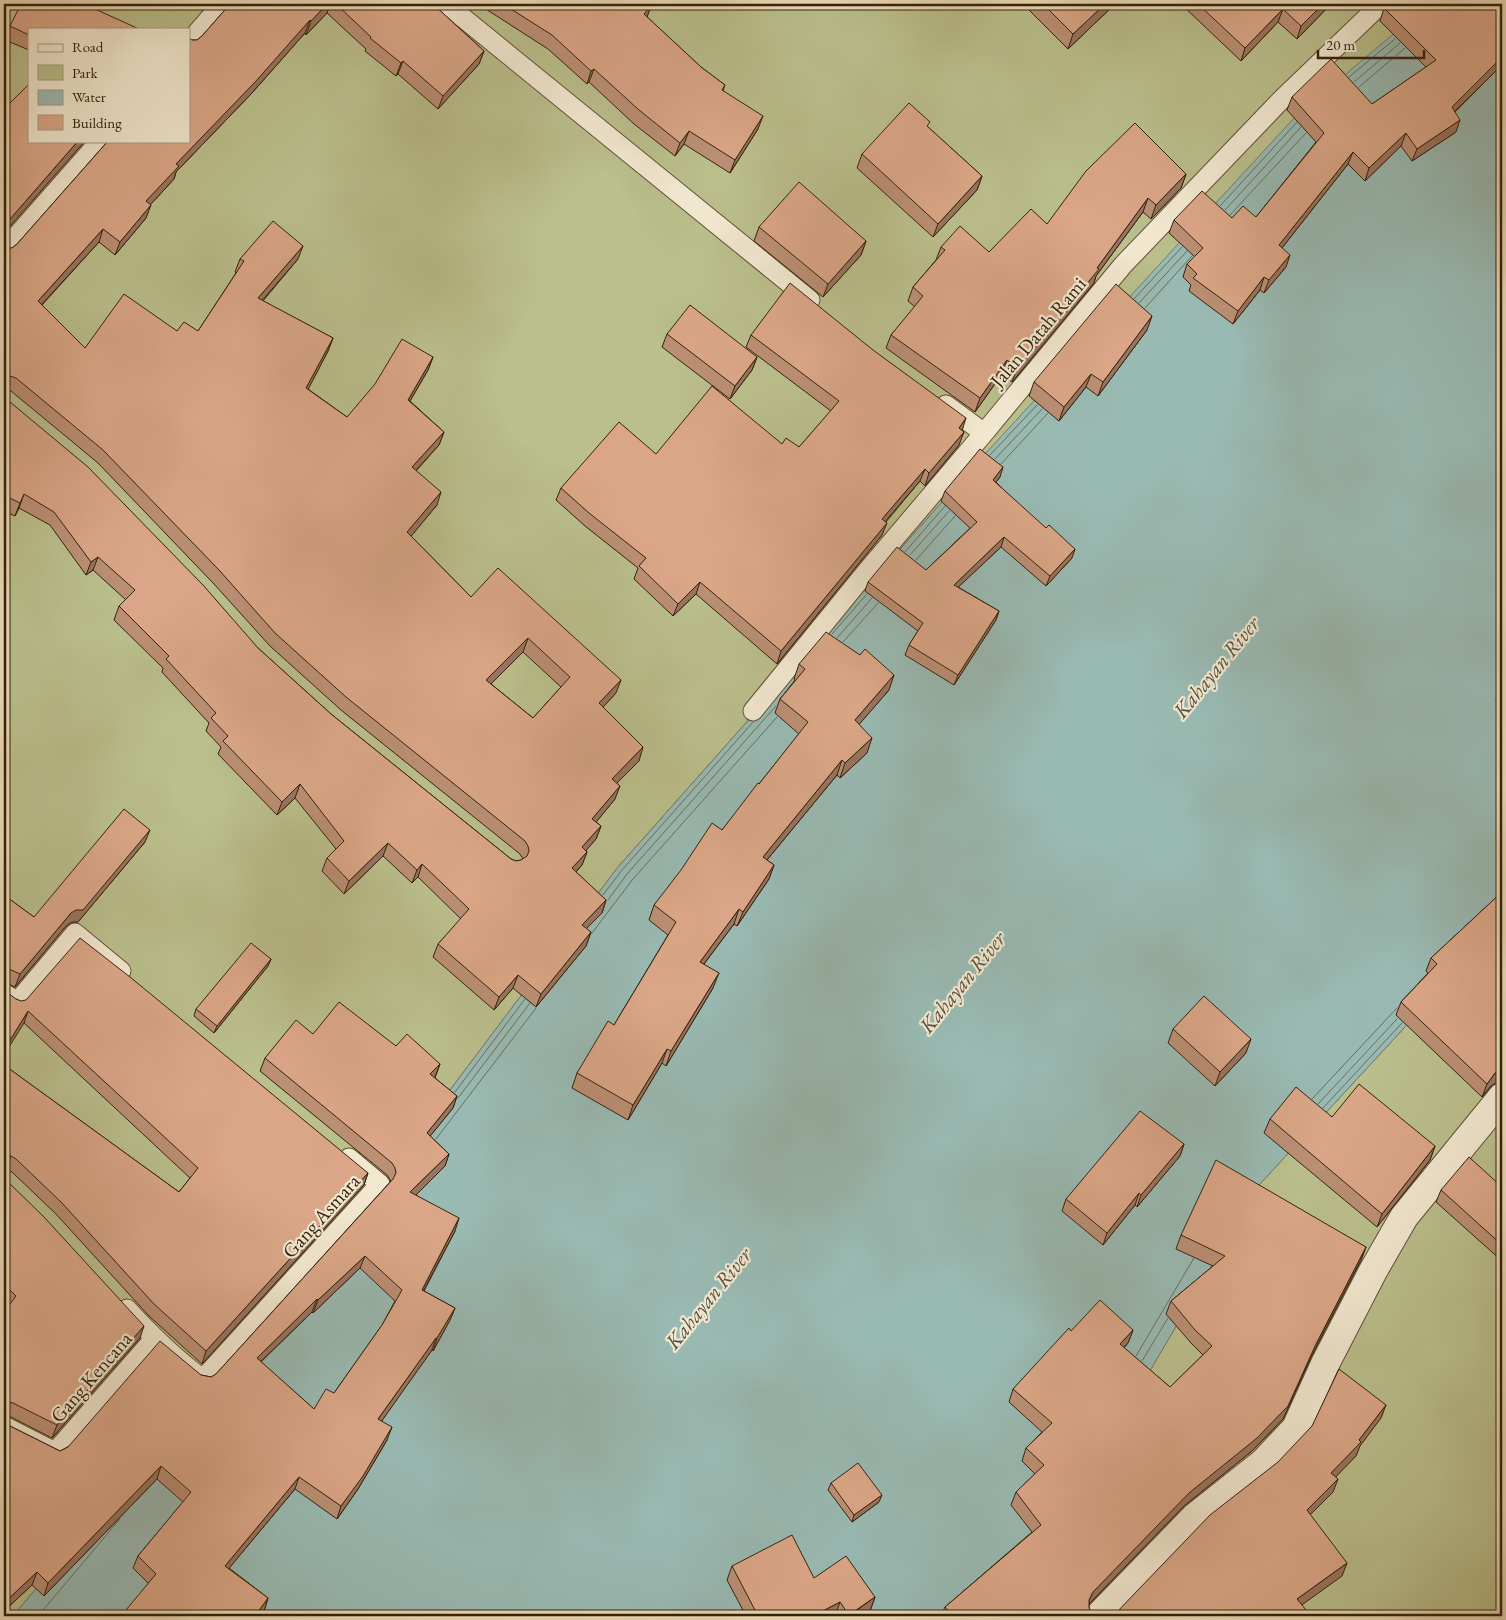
<svg xmlns="http://www.w3.org/2000/svg" width="1506" height="1620" font-family="'EB Garamond',serif">
  <style>
    .green { fill: #babf8c; stroke: #76704d; fill-rule: evenodd }
    .water { fill: #99bab3; stroke: #707d71 }
    .lines { fill: none; stroke-linecap: round; stroke-linejoin: round }
    .shore { stroke: #666e60; stroke-width: 1 }
    .lane-casing { stroke: #615038; stroke-width: 21 }
    .street-casing { stroke: #615038; stroke-width: 30 }
    .lane { stroke: #f2e8d0; stroke-width: 19 }
    .street { stroke: #f2e8d0; stroke-width: 28 }
    .wall { fill: #bb8f74; stroke: #33220e; fill-rule: evenodd }
    .shaded-wall { fill: #99745e; stroke: #33220e }
    .building { fill: #daa687; stroke: #33220e; fill-rule: evenodd }
    .labels { text-anchor: middle; dominant-baseline: central; stroke-width: 4.5; stroke-linejoin: round; paint-order: stroke }
    .street-label { font-size: 20px; fill: #33220e; stroke: #f2e8d0 }
    .water-label { font-size: 21px; font-style: italic; fill: #525040; stroke: #f2e8d0 }
  </style>
  <rect width="100%" height="100%" fill="#ebdbb6"/>
  <filter id="stains"><feTurbulence type="fractalNoise" baseFrequency=".004" numOctaves="4"/><feColorMatrix values="0 0 0 0 .2 0 0 0 0 .09 0 0 0 0 .02 0 0 0 .5 -.17"/></filter>
  <radialGradient id="worn" r=".72"><stop offset=".6" stop-color="#630" stop-opacity="0"/><stop offset="1" stop-color="#630" stop-opacity=".3"/></radialGradient>
  <!-- green -->
  <path class="green" d="M4 4H1429L974 466 618 867 398 1159 13 1616H4ZM29 29H189V141H29Z
    M1502 922V1616H1006L1259 1185Z"/>
  <!-- water -->
  <path class="water" d="M1429 4H1502V922L1259 1185 1006 1616H13L398 1159 618 867 974 466 1296 116Z"/>
  <g class="lines">
    <!-- shore -->
    <path class="shore" d="M1349 77 1395 39
      M1354 82 1400 43
      M1359 87 1405 48
      M1220 206 1297 122
      M1225 210 1301 127
      M1230 215 1306 133
      M1134 299 1182 247
      M1139 303 1187 251
      M1145 308 1192 256
      M990 455 1037 405
      M995 459 1042 409
      M1001 464 1048 413
      M905 552 945 506
      M910 555 949 511
      M916 560 955 516
      M832 634 867 594
      M837 638 872 598
      M843 642 878 603
      M603 895 622 870 754 721
      M608 900 627 874 776 706
      M592 933 633 879 777 717
      M455 1092 525 999
      M458 1098 530 1003
      M1312 1099 1397 1008
      M1318 1104 1397 1019
      M1323 1108 1402 1023
      M436 1139 536 1008
      M1136 1356 1194 1258
      M1142 1361 1168 1318
      M38 1616 120 1519"/>
    <!-- lane casing -->
    <g class="lane-casing">
      <path id="lane" d="M446 4 810 300
        M189 42 222 4
        M4 250 100 141
        M946 405 984 433
        M753 711 867 571 984 433 1123 265 1283 98 1381 4
        M4 993 17 1002 75 933 121 971
        M127 1309C151 1335 175 1359 203 1379L380 1184 349 1158
        M4 1426 55 1452 154 1339"/>
    </g>
    <!-- street casing -->
    <g class="street-casing">
      <path id="street" d="M1099 1616 1195 1517 1263 1463 1296 1428 1325 1364 1373 1271 1404 1217 1502 1097"/>
    </g>
    <!-- lane -->
    <use href="#lane" class="lane"/>
    <!-- street -->
    <use href="#street" class="street"/>
  </g>
  <!-- wall -->
  <path class="wall" d="M230 4H433L484 51 479 64 438 109 398 74 396 76 365 51 366 49 327 13 306 35 305 33 251 94 176 172 174 179 150 205 146 218 115 255 99 242 42 305 85 348 177 331H198L236 273 235 272 240 259H298L263 301 333 338 328 351 308 389 347 417 433 357 428 370 410 401 444 432 439 445 416 471 437 505 411 536 471 597 616 693 603 707 639 761 617 783 615 799 596 822 601 826 596 839 586 850 587 852 582 865 576 872 606 900 602 913 586 929 591 932 586 946 536 1007 513 988 494 1010 433 957 438 944 461 919 418 877 412 883 383 856 344 894 322 871 327 858 336 849 295 798 277 815 218 754 221 747 206 731 209 723 162 672 163 668 114 620 119 606 126 600 93 570 86 575 50 525 19 508 15 516 4 511V397L258 648 331 714 511 859 516 861 521 860 523 859 520 854 341 710 270 646 214 584 98 463 11 391 5 389 6 248H12L17 244 108 141 192 40H197L202 36ZM523 652 561 687 533 718 491 684Z
    M478 4H648L651 6 647 17 701 67 725 85 723 91 758 129 730 173 684 144 675 156 634 124 589 82 587 84 548 49Z
    M1015 4H1115L1068 49 1025 6 1021 10Z
    M1181 4H1331L1297 39 1278 22 1241 61Z
    M1384 8 1502 65 1455 112 1456 132 1412 161 1401 146 1365 181 1348 164 1282 248 1286 267 1264 293 1260 290 1233 324 1189 291 1191 285 1183 277 1187 264 1195 257 1169 233 1174 220 1256 217 1316 142 1287 110 1292 97 1372 104 1426 67 1380 21Z
    M10 26 29 29V50L5 40Z
    M928 127 982 176 977 190 933 237 857 168 862 154Z
    M1186 174 1181 188 1151 219 1143 212 1096 276 1094 283 1012 382 1002 374 975 412 886 348 891 335 915 307 908 301 913 287 936 260 941 247 989 252 1047 224Z
    M759 227 866 241 861 255 823 297 754 241Z
    M1147 330 1098 396 1086 387 1059 421 1029 396 1034 382Z
    M667 334 757 357 752 370 730 399 662 347Z
    M751 335 962 431 959 445 925 486 920 481 886 522 882 535 777 664 696 594 673 616 634 579 638 568 585 526 556 500 561 488 656 454 782 444 799 447 831 411 746 347Z
    M1000 477 996 482 1072 558 1046 586 1001 547 958 587 999 611 996 620 954 685 905 655 909 645 918 631 865 591 868 582 926 570 970 528 941 501 945 491Z
    M799 664 889 690 859 724 867 753 840 778 837 775 767 860 774 865 769 879 737 926 734 924 704 964 713 988 666 1066 662 1063 628 1120 572 1088 577 1073 614 1025 668 935 649 920 654 905 722 830 799 734 775 713 780 699 795 680 794 679Z
    M1502 684V710L1496 701Z
    M145 842 78 922H72L66 926 15 987 4 982V895L34 917Z
    M1502 892V1082L1496 1083 1490 1087 1482 1097 1396 1015 1401 1002 1428 973 1426 971 1431 958Z
    M271 959 268 966 214 1033 194 1016 196 1009Z
    M16 999 368 1173 364 1185 202 1364 149 1316 56 1214 12 1172 6 1169H4V1065L179 1192 190 1178 24 1023Z
    M1173 1029 1246 1053 1215 1086 1168 1043Z
    M313 1034 396 1046 440 1064 435 1078 457 1096 453 1108 430 1136 449 1154 445 1166 415 1195 455 1231 424 1291 455 1308 450 1320 433 1351 432 1350 381 1421 387 1440 358 1489 337 1519 295 1489 229 1568 268 1598 264 1611 148 1583 133 1568 138 1556 183 1502 157 1479 44 1596 32 1585 4 1611V1423L60 1451 201 1375 211 1377 216 1374 391 1181 387 1175 260 1071 265 1058ZM360 1268 395 1301 382 1325 334 1393 314 1409 261 1362 312 1312 313 1313Z
    M1332 1117 1435 1146 1430 1160 1377 1227 1264 1133 1270 1119Z
    M1184 1144 1180 1156 1137 1207 1135 1205 1103 1245 1062 1211 1066 1199Z
    M4 1178 140 1338 52 1438 9 1416 4 1415V1312L9 1306 4 1301Z
    M1502 1187V1261L1436 1202 1441 1190Z
    M1181 1235 1366 1247 1361 1260 1311 1357 1283 1419 1252 1451 1184 1506 1089 1604V1608L1093 1614 1097 1616H941L945 1607 1032 1532 1011 1505 1016 1492 1035 1474 1022 1461 1026 1448 1042 1432 1009 1402 1013 1389 1071 1331 1133 1330 1128 1343 1124 1348 1170 1387 1203 1355 1191 1343 1166 1314 1171 1301 1213 1266 1176 1249Z
    M831 1483 879 1502 852 1522 828 1490Z
    M732 1566 875 1597 870 1611 863 1616H746L727 1580Z"/>
  <!-- shaded-wall -->
  <path class="shaded-wall" d="M327 4H330L327 13 306 35 311 21Z
    M1023 4H1026L1025 6 1021 10Z
    M1105 4H1115L1068 49 1073 34Z
    M1323 4H1331L1297 39 1301 26Z
    M651 6 646 20 644 14Z
    M1283 9 1278 22 1241 61 1245 48Z
    M310 20 305 33 251 94 176 172 174 179 141 215 146 201 176 164Z
    M484 51 479 64 438 109 443 96Z
    M1502 57V65L1447 119 1452 107Z
    M403 61 398 74 396 76 401 63Z
    M594 69 589 82 587 84 591 71Z
    M763 116 758 129 730 173 735 160Z
    M1460 120 1456 132 1412 161 1417 149Z
    M689 131 684 144 675 156 680 143Z
    M1406 133 1401 146 1365 181 1369 168Z
    M78 141H85L4 233V226Z
    M1353 152 1348 164 1274 258 1279 245Z
    M1186 174 1181 188 1151 219 1156 205Z
    M982 176 977 190 933 237 938 224Z
    M1148 198 1143 212 1096 276 1094 283 1012 382 1017 368 1097 268Z
    M151 205 146 218 115 255 120 242Z
    M103 229 99 242 33 314 38 301Z
    M866 241 861 255 823 297 828 284Z
    M303 246 298 259 253 311 258 298Z
    M1290 255 1286 267 1264 293 1269 280Z
    M1264 277 1260 290 1233 324 1238 311Z
    M1152 316 1147 330 1098 396 1103 382Z
    M333 338 328 351 302 401 306 388Z
    M433 357 428 370 403 413 408 400Z
    M757 357 752 370 730 399 735 386Z
    M1007 360 1002 374 975 412 980 398Z
    M1091 374 1086 387 1059 421 1064 407Z
    M10 376 5 389H4V377Z
    M966 418 962 431 959 428Z
    M444 432 439 445 407 480 412 467Z
    M964 432 959 445 925 486 929 473Z
    M1003 467 1000 477 990 489 993 480Z
    M925 469 920 481 877 531 882 519Z
    M441 492 437 505 403 546 407 532Z
    M24 494 19 508 15 516 20 503Z
    M887 523 882 535 777 664 781 651Z
    M1004 537 1001 547 951 594 954 585Z
    M1075 549 1072 558 1046 586 1050 576Z
    M98 557 93 570 86 575 91 562Z
    M700 582 696 594 673 616 678 604Z
    M999 611 996 620 954 685 958 675Z
    M528 638 523 652 482 693 486 680Z
    M894 675 889 690 850 735 855 720Z
    M621 680 616 693 594 717 599 703Z
    M872 738 867 753 840 778 845 763Z
    M643 747 639 761 607 793 612 779Z
    M842 760 837 775 757 872 763 857Z
    M300 784 295 798 277 815 282 802Z
    M620 786 615 799 588 832 592 819Z
    M601 826 596 839 578 860 582 847Z
    M150 830 145 842 78 922H72L66 926 15 987 20 974 71 913Z
    M388 843 383 856 344 894 349 881Z
    M587 852 582 865 567 881 572 868Z
    M422 864 418 877 412 883 417 870Z
    M774 865 769 879 737 926 743 912Z
    M606 900 602 913 577 938 582 925Z
    M739 909 734 924 694 977 700 962Z
    M591 932 586 946 536 1007 541 994Z
    M271 959 268 966 214 1033 217 1026Z
    M9 969 4 982V970Z
    M719 973 713 988 666 1066 671 1051Z
    M518 975 513 988 494 1010 499 997Z
    M28 1011 24 1023 4 1055V1050Z
    M1251 1039 1246 1053 1215 1086 1220 1072Z
    M667 1049 662 1063 628 1120 633 1105Z
    M440 1064 435 1077 426 1087 430 1074Z
    M1501 1069H1502V1082L1496 1083 1490 1087 1482 1097 1487 1084 1495 1073Z
    M457 1096 453 1108 423 1145 427 1133Z
    M1184 1144 1180 1156 1137 1207 1141 1195Z
    M1435 1146 1430 1160 1377 1227 1382 1214Z
    M449 1154 445 1166 406 1205 410 1192Z
    M6 1156H11L6 1169H4V1158Z
    M368 1173 364 1185 202 1364 206 1351Z
    M1139 1193 1135 1205 1103 1245 1107 1233Z
    M459 1218 455 1231 417 1303 422 1290Z
    M1366 1247 1361 1260 1311 1357 1283 1419 1252 1451 1184 1506 1088 1605 1089 1600 1093 1592 1316 1344Z
    M365 1256 360 1268 313 1313 318 1300Z
    M317 1299 312 1312 252 1370 257 1358Z
    M455 1308 450 1320 433 1351 437 1338Z
    M144 1326 140 1338 52 1438 57 1425Z
    M1133 1330 1128 1343 1115 1357 1120 1344Z
    M436 1338 432 1350 374 1432 378 1419Z
    M8 1402 4 1413V1403Z
    M1386 1405 1381 1418 1360 1446 1356 1456 1327 1486 1331 1473 1359 1440Z
    M392 1427 387 1440 358 1489 337 1519 341 1506Z
    M161 1466 157 1479 44 1596 48 1583Z
    M299 1477 295 1489 221 1578 225 1566Z
    M1338 1479 1333 1492 1302 1523 1307 1510Z
    M882 1495 879 1502 852 1522 854 1515Z
    M1347 1563 1342 1576 1292 1612 1297 1599Z
    M37 1572 32 1585 4 1611V1603Z
    M875 1597 870 1611 863 1616H849Z
    M268 1598 264 1611 260 1616H255Z
    M840 1602 835 1616H813Z"/>
  <!-- building -->
  <path class="building" d="M21 4H84L139 29H29V35L10 26Z
    M230 4H327L311 21 310 20 256 81 176 164 179 166 146 201 151 205 120 242 103 229 38 301 85 348 124 294 177 331 184 322 198 331 244 261 240 259 273 221 303 246 258 298 333 338 306 388 347 417 375 384 402 339 433 357 408 400 444 432 412 467 441 492 407 532 471 597 498 568 621 680 599 703 643 747 612 779 620 786 592 819 601 826 582 847 587 852 572 868 606 900 582 925 591 932 541 994 518 975 499 997 438 944 469 909 422 864 417 870 388 843 349 881 327 858 344 841 300 784 282 802 223 741 228 736 211 718 216 713 166 659 169 656 119 606 135 590 98 557 91 562 54 512 24 494 20 503 4 495V397L88 467 203 585 258 648 331 714 511 859 516 861 521 860 527 856 529 851 528 846 525 841 346 697 275 633 219 570 103 450 16 378 10 376 4 377V246L6 248H12L17 244 108 141H189V38L192 40H197L202 36ZM528 638 570 677 533 718 486 680Z
    M336 4H433L484 51 443 96 403 61 401 63 370 38 371 37Z
    M503 4H648L651 6 644 14 701 67 725 85 722 90 763 116 735 160 689 131 680 143 639 110 594 69 591 71 552 35Z
    M1043 4H1105L1073 34Z
    M1198 4H1323L1301 26 1283 9 1245 48Z
    M1388 4H1502V57L1452 107 1460 120 1417 149 1406 133 1369 168 1353 152 1279 245 1290 255 1269 280 1264 277 1238 311 1193 278 1197 274 1187 264 1203 248 1174 220 1202 191 1232 218 1243 206 1256 217 1324 133 1292 97 1331 59 1372 104 1436 60 1384 8Z
    M29 84V141H78L4 226V102L9 104Z
    M909 103 930 122 927 126 982 176 938 224 862 154Z
    M1135 123 1186 174 1156 205 1148 198 1097 268 1099 269 1017 368 1007 360 980 398 891 335 923 296 913 287 945 250 941 247 960 226 989 252 1031 209 1047 224 1086 171Z
    M799 182 866 241 828 284 759 227Z
    M790 283 873 350 966 418 959 428 964 432 929 473 925 469 882 519 887 523 781 651 700 582 678 604 639 566 646 558 589 513 561 488 619 422 656 454 712 386 782 444 786 438 799 447 839 401 751 335Z
    M1116 284 1152 316 1103 382 1091 374 1064 407 1034 382Z
    M690 305 757 357 735 386 667 334Z
    M980 449 1003 467 993 480 1046 528 1049 525 1075 549 1050 576 1004 537 954 585 999 611 958 675 909 645 923 623 868 582 897 547 926 570 977 522 945 491Z
    M826 632 860 655 865 649 894 675 855 720 872 738 845 763 842 760 763 857 774 865 743 912 739 909 700 962 719 973 671 1051 667 1049 633 1105 577 1073 608 1021 614 1025 676 922 654 905 681 870 712 823 722 830 758 783 759 784 808 722 780 699 805 669 799 664Z
    M124 809 150 830 83 910H76L71 913 20 974 9 969 4 970V895L34 917Z
    M1502 892V1069L1495 1073 1487 1084 1401 1002 1437 964 1431 958Z
    M80 938 130 977 368 1173 206 1351 154 1304 61 1202 16 1159 11 1156H6L4 1158V1065L179 1192 198 1168 28 1011 4 1050V990L16 999 21 1001 26 1000Z
    M251 943 271 959 217 1026 196 1009Z
    M1204 996 1251 1039 1220 1072 1173 1029Z
    M339 1002 396 1046 407 1034 440 1064 430 1074 457 1096 427 1133 449 1154 410 1192 459 1218 422 1290 455 1308 437 1338H436L378 1419 392 1427 363 1476 341 1506 299 1477 225 1566 268 1598 255 1616H121L156 1574 138 1556 191 1492 161 1466 48 1583 37 1572 4 1603V1423L60 1451 68 1447 160 1341 201 1375 211 1377 216 1374 393 1179 396 1173 395 1168 392 1163 265 1058 296 1020 313 1034ZM365 1256 402 1290 382 1325 334 1393 326 1389 314 1409 257 1358 317 1299 318 1300Z
    M1359 1084 1435 1146 1382 1214 1270 1119 1296 1087 1332 1117Z
    M1140 1111 1184 1144 1141 1195 1139 1193 1107 1233 1066 1199Z
    M1469 1157 1502 1187V1245L1441 1190Z
    M1216 1160 1366 1247 1316 1344 1288 1406 1257 1438 1189 1493 1093 1592 1089 1600V1608L1093 1614 1097 1616H953L945 1607 1041 1525 1016 1492 1044 1465 1026 1448 1052 1423 1013 1389 1069 1328 1071 1331 1100 1300 1133 1330 1120 1344 1170 1387 1212 1346 1195 1330 1171 1301 1225 1256 1181 1235Z
    M4 1178 44 1217 144 1326 57 1425 13 1403 8 1402 4 1403V1312L16 1296 4 1284Z
    M1339 1369 1386 1405 1359 1440 1361 1442 1331 1473 1338 1479 1307 1510 1347 1563 1297 1599 1311 1616H1111L1115 1614 1210 1515 1278 1462 1312 1426Z
    M858 1463 882 1495 854 1515 831 1483Z
    M792 1535 814 1578 846 1556 875 1597 849 1615 840 1602 813 1616H758L732 1566Z"/>
  <g class="labels">
    <!-- street labels -->
    <g class="street-label">
      <text transform="translate(1038 332) rotate(-50)">Jalan Datah Rami</text>
      <text transform="translate(321 1216) rotate(-48)">Gang Asmara</text>
      <text transform="translate(91 1377) rotate(-49)">Gang Kencana</text>
    </g>
    <!-- water labels -->
    <g class="water-label">
      <text transform="translate(1216 667) rotate(-51)">Kahayan River</text>
      <text transform="translate(962 982) rotate(-51)">Kahayan River</text>
      <text transform="translate(708 1298) rotate(-51)">Kahayan River</text>
    </g>
  </g>
  <!-- margin -->
  <rect width="1506" height="1620" fill="none" stroke="#ebdbb6" stroke-width="20"/>
  <rect x="5" y="5" width="1496" height="1610" fill="none" stroke="#33220e" stroke-width="2.5"/>
  <rect x="10" y="10" width="1486" height="1600" fill="none" stroke="#33220e"/>
  <!-- legend -->
  <rect x="28" y="28" width="162" height="115" fill="#f2e8d0" stroke="#a69982"/>
  <rect x="38" y="44" width="25" height="8" fill="#f2e8d0" stroke="#a69982"/>
  <text x="72" y="52" font-size="15" fill="#33220e">Road</text>
  <rect x="38" y="65" width="25" height="15" fill="#babf8c" stroke="#a69982"/>
  <text x="72" y="78" font-size="15" fill="#33220e">Park</text>
  <rect x="38" y="90" width="25" height="15" fill="#99bab3" stroke="#a69982"/>
  <text x="72" y="102" font-size="15" fill="#33220e">Water</text>
  <rect x="38" y="115" width="25" height="15" fill="#daa687" stroke="#a69982"/>
  <text x="72" y="128" font-size="15" fill="#33220e">Building</text>
  <!-- scale -->
  <path d="M1318 50v8h106v-8" fill="none" stroke="#33220e" stroke-width="2.5"/>
  <text x="1326" y="50" font-size="15" fill="#33220e" stroke="#f2e8d0" stroke-width="4" paint-order="stroke">20 m</text>
  <rect width="100%" height="100%" filter="url(#stains)"/>
  <rect width="100%" height="100%" fill="url(#worn)"/>
</svg>
